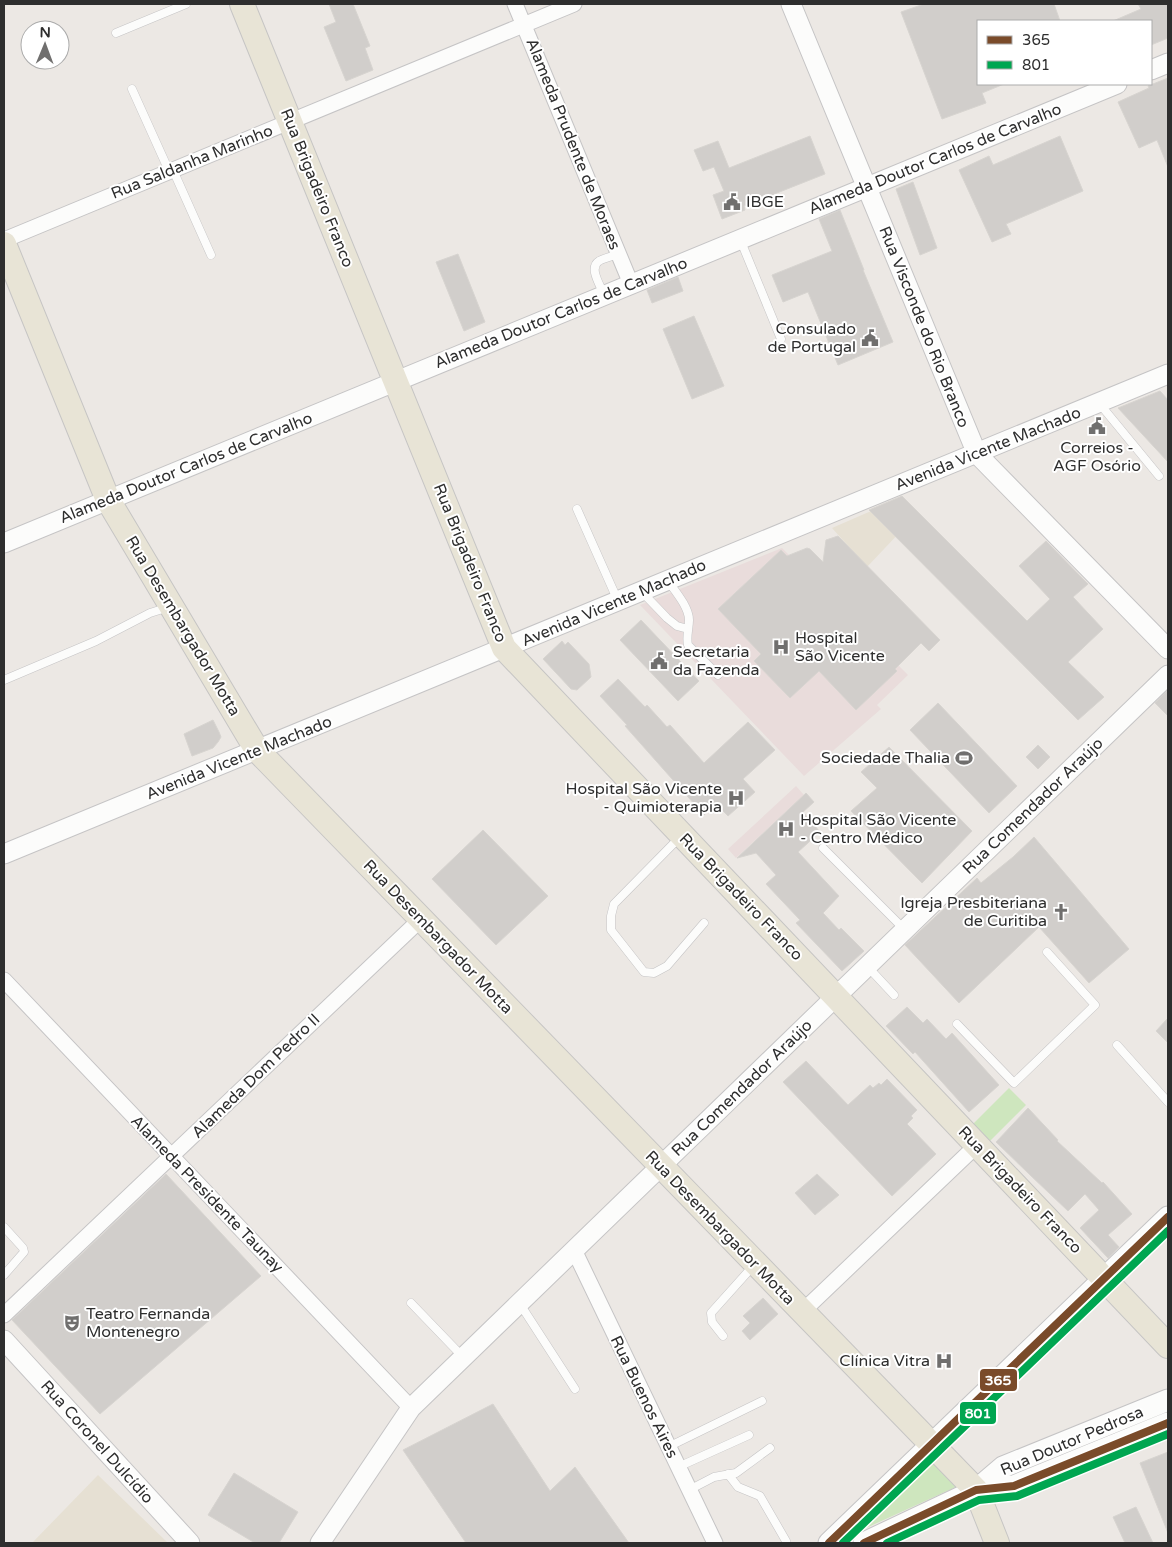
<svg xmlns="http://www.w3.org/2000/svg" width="1172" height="1547" font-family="'Varela Round',sans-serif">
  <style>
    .education { fill: #e6e0d3 }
    .medical { fill: #e9dcdb }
    .green { fill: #cee6be }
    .building { fill: #d1cecb; stroke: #d7d4d0 }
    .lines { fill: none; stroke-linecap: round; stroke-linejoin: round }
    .service-casing { stroke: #c5c4c5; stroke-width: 9 }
    .minor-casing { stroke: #c5c4c5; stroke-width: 17 }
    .tertiary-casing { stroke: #c5c4c5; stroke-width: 21 }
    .secondary-casing { stroke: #c5c4c5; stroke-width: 23 }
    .primary-casing { stroke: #c6c5c4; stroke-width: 26 }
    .service { stroke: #fcfcfb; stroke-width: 8 }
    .minor { stroke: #fcfcfb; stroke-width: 15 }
    .tertiary { stroke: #fcfcfb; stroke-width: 19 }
    .secondary { stroke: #fcfcfb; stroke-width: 21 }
    .primary { stroke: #e8e4d6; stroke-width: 24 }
    .bus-1-casing { stroke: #fff; stroke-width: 11 }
    .bus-2-casing { stroke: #fff; stroke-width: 11 }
    .bus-1 { stroke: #7a4b2a; stroke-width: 8 }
    .bus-2 { stroke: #00a651; stroke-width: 8 }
    .labels { text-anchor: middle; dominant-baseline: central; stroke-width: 4; stroke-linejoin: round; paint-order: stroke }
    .street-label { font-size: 16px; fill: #2e2e2e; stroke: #fff }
    .poi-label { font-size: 16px; fill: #2e2e2e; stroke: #fff; text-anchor: start }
    .line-badge { stroke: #fff; stroke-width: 2 }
    .badge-label { font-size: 14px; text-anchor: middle; font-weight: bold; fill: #fff }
  </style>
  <rect width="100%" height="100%" fill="#ece8e4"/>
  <!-- education -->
  <path class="education" d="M878 508 902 530 867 567 832 528Z
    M98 1475 168 1543H32Z"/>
  <!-- medical -->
  <path class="medical" d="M782 548 908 675 877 705 881 709 804 776 640 605Z
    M796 786 804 795 736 858 728 849Z"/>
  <!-- green -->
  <path class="green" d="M1009 1088 1026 1105 986 1145 969 1128Z
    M929 1456 958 1486 853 1534Z"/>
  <!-- building -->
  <path class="building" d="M329 4H353L370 46 365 48 373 70 346 81 324 27 336 22Z
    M924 4H1054L1060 21H978V84H1004L982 93 986 103 942 119 901 12Z
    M1138 4H1168V38L1151 45V21H1113L1141 9Z
    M1168 78V167L1157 140 1139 148 1118 102 1149 88 1148 86Z
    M810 136 825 174 744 206 745 210 722 219 713 195 724 191 714 167 703 171 694 150 718 141 729 168Z
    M1060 136 1083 191 1006 224 1011 234 992 242 959 170 989 156 993 165Z
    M913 182 937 248 920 255 896 189Z
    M840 210 864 270H863L893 342 838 365 808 292 783 302 772 275 832 251 819 219Z
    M458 254 485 322 464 331 436 262Z
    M678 277 683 291 652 303 647 290Z
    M694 316 724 386 692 399 663 329Z
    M1160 391 1168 400V462L1118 408Z
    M902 496 1027 621 1050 599 1019 566 1046 541 1088 584 1073 597 1103 629 1068 662 1104 697 1078 720 869 510Z
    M838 536 940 640 929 651 921 643 895 669 897 671 856 710 819 671 790 698 754 661 761 654 718 609 781 550 787 556 807 548 810 549 823 562 826 540Z
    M641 620 699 681 678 701 620 640Z
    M562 641 565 645 568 642 589 664 591 677 577 690 571 689 543 659Z
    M618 679 645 707 647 705 667 727 670 725 704 763 748 722 775 750 743 779 755 792 728 816 716 804 704 815 625 726 627 725 600 696Z
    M1168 690V716L1155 703Z
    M938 703 1017 786 989 813 910 730Z
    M213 720 219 732 221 737 218 742 213 748 192 756 184 734Z
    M1038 745 1050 757 1038 769 1026 757Z
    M889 747 972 831 922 883 851 811 877 788 861 772Z
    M806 793 814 802 803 812 820 832 798 852 839 896 823 913 839 930 841 928 864 951 842 971 796 923 800 920 766 884 776 875 756 853 737 858Z
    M483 830 548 896 496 945 432 879Z
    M1034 837 1129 949 1089 983 1039 927 959 1003 905 945 977 878 981 883 1013 857Z
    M907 1007 923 1023 927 1019 946 1039 952 1033 999 1085 969 1112 915 1052 913 1054 886 1026Z
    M1168 1018V1043L1156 1031Z
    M806 1061 848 1105 870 1085 873 1088 879 1083 881 1085 887 1079 917 1110 911 1116 913 1118 907 1124 936 1154 892 1196 783 1082Z
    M1028 1108 1058 1140 1057 1141 1102 1183 1103 1182 1132 1214 1108 1235 1119 1247 1108 1258 1080 1228 1099 1210 1085 1194 1068 1211 1029 1174 996 1142Z
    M166 1174 261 1276 100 1414 12 1320Z
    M817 1174 839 1195 815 1215 795 1193Z
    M763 1298 778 1314 750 1340 742 1331 750 1323 743 1316Z
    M493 1404 550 1491 575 1467 629 1543H466L403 1450Z
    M1168 1452V1533L1140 1463Z
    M234 1473 298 1512 279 1543H255L208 1515Z
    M1136 1507 1153 1543H1125L1113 1517Z"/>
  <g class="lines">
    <!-- service casing -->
    <g class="service-casing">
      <path id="service" d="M116 33 186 4
        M132 89 169 171
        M173 170 211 255
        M740 239 781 339
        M604 295C601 286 588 268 599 261 604 258 613 256 619 254
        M1099 403 1159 476
        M577 509 618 601
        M668 581C675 591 689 607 689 620 689 629 686 636 688 645L718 675
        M642 592 667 618 677 626 688 629
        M4 680 96 641 150 613 169 607
        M681 836 614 904 611 916V930L644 972 654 973 667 966 704 923
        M823 848 905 930
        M867 966 894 995
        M957 1024 1014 1083 1095 1005 1047 952
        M1117 1045 1168 1102
        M4 1227 23 1248 24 1252 4 1275
        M411 1303 463 1357
        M520 1304 575 1389
        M723 1336 712 1322 711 1313 754 1265
        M668 1447 762 1401
        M678 1467 749 1435
        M728 1474 738 1487 760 1496 786 1541
        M689 1490 714 1477 736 1473 770 1448"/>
    </g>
    <!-- minor casing -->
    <g class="minor-casing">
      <path id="minor" d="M515 4 631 284
        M4 240 574 4
        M4 980 411 1408
        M574 1250 715 1543
        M802 1312 977 1145
        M4 1315 421 919"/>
    </g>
    <!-- tertiary casing -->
    <g class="tertiary-casing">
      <path id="tertiary" d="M791 4 977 454 1168 649
        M1151 70 1168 63
        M4 543 1117 84
        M4 854 1168 374
        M4 1340 190 1543
        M320 1543 411 1408 1168 675"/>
    </g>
    <!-- secondary casing -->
    <g class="secondary-casing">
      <path id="secondary" d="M976 1490 1014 1486 1168 1423
        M829 1543 1168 1217
        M864 1543 976 1490 1003 1467 1168 1400"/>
    </g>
    <!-- primary casing -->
    <g class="primary-casing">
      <path id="primary" d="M242 4 504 648 1168 1346
        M4 244 108 500 257 750 976 1490 997 1543"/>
    </g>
    <!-- service -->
    <use href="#service" class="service"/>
    <!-- minor -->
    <use href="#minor" class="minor"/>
    <!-- tertiary -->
    <use href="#tertiary" class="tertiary"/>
    <!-- secondary -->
    <use href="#secondary" class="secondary"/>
    <!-- primary -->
    <use href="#primary" class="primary"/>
    <!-- bus-1 casing -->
    <g class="bus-1-casing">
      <path id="bus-1" d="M829 1543 1168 1217
        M864 1543 976 1490 1014 1486 1168 1423"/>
    </g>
    <!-- bus-2 casing -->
    <g class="bus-2-casing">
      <path id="bus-2" d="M843 1543 1168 1231
        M887 1543 979 1500 1017 1496 1168 1434"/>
    </g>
    <!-- bus-1 -->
    <use href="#bus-1" class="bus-1"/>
    <!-- bus-2 -->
    <use href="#bus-2" class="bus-2"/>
  </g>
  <!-- icons -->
  <defs>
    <g id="civic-bare" transform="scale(1.35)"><path d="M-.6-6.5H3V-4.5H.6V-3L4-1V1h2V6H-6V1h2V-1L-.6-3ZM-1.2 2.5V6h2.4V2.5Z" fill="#706f6e" stroke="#fff" stroke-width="2.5" paint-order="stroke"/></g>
    <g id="hospital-bare" transform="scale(1.35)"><path d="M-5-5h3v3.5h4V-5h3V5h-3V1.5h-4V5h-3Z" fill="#706f6e" stroke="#fff" stroke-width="2.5" paint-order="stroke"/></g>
    <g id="stadium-bare" transform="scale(1.35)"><path d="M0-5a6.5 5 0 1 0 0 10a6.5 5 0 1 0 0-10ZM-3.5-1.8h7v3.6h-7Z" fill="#706f6e" stroke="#fff" stroke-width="2.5" paint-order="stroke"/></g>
    <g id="church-bare" transform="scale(1.35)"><path d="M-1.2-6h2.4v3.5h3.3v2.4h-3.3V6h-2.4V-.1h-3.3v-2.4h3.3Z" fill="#706f6e" stroke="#fff" stroke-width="2.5" paint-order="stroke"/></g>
    <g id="theatre-bare" transform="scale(1.35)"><path d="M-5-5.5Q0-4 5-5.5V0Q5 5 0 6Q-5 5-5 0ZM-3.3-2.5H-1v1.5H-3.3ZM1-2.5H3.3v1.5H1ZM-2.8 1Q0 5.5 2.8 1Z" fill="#706f6e" stroke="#fff" stroke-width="2.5" paint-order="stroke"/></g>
  </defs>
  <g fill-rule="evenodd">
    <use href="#civic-bare" x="732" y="202"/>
    <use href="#civic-bare" x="870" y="338"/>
    <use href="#civic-bare" x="1097" y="426"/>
    <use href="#hospital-bare" x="781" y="647"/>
    <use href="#civic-bare" x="659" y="661"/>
    <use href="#stadium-bare" x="964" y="758"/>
    <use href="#hospital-bare" x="736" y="798"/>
    <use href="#hospital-bare" x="786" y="829"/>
    <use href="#church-bare" x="1061" y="912"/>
    <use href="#theatre-bare" x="72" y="1323"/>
    <use href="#hospital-bare" x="944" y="1361"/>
  </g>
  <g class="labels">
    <!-- street labels -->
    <g class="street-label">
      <text transform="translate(573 144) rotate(68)">Alameda Prudente de Moraes</text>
      <text transform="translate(935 159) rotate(-22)">Alameda Doutor Carlos de Carvalho</text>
      <text transform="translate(192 162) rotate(-22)">Rua Saldanha Marinho</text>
      <text transform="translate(317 188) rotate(68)">Rua Brigadeiro Franco</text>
      <text transform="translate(561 313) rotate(-22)">Alameda Doutor Carlos de Carvalho</text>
      <text transform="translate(924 327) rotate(68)">Rua Visconde do Rio Branco</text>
      <text transform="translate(988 449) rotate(-22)">Avenida Vicente Machado</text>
      <text transform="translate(186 468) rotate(-22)">Alameda Doutor Carlos de Carvalho</text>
      <text transform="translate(470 563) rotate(68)">Rua Brigadeiro Franco</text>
      <text transform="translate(614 603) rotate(-23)">Avenida Vicente Machado</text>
      <text transform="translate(183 626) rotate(59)">Rua Desembargador Motta</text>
      <text transform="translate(239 758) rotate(-22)">Avenida Vicente Machado</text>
      <text transform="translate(1033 806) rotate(-44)">Rua Comendador Araújo</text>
      <text transform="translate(741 897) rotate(46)">Rua Brigadeiro Franco</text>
      <text transform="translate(438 937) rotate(46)">Rua Desembargador Motta</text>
      <text transform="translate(256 1076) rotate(-44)">Alameda Dom Pedro II</text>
      <text transform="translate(742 1088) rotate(-44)">Rua Comendador Araújo</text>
      <text transform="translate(1020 1190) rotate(46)">Rua Brigadeiro Franco</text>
      <text transform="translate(207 1194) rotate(46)">Alameda Presidente Taunay</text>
      <text transform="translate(720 1228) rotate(46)">Rua Desembargador Motta</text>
      <text transform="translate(644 1397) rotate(64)">Rua Buenos Aires</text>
      <text transform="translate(1072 1441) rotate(-23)">Rua Doutor Pedrosa</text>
      <text transform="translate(97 1442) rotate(48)">Rua Coronel Dulcídio</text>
    </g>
    <!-- poi labels -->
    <g class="poi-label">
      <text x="746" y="202">IBGE</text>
      <text x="856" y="329" text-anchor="end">Consulado<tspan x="856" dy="18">de Portugal</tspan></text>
      <text x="1097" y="448" text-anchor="middle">Correios -<tspan x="1097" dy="18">AGF Osório</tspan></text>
      <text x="795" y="638">Hospital<tspan x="795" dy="18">São Vicente</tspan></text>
      <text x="673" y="652">Secretaria<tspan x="673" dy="18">da Fazenda</tspan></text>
      <text x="950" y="758" text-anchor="end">Sociedade Thalia</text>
      <text x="722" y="789" text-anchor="end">Hospital São Vicente<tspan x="722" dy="18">- Quimioterapia</tspan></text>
      <text x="800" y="820">Hospital São Vicente<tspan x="800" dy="18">- Centro Médico</tspan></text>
      <text x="1047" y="903" text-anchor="end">Igreja Presbiteriana<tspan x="1047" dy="18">de Curitiba</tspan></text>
      <text x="86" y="1314">Teatro Fernanda<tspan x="86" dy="18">Montenegro</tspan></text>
      <text x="930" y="1361" text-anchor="end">Clínica Vitra</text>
    </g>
  </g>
  <g class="line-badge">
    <rect x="979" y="1368" width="39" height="24" rx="5" fill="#7a4b2a"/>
    <rect x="959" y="1401" width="38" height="24" rx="5" fill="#00a651"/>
  </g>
  <g class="badge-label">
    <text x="998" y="1385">365</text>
    <text x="978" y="1418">801</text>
  </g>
  <!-- border -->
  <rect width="1172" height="1547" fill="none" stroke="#2e2e2e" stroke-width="10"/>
  <!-- legend -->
  <rect x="977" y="20" width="175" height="65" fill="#ffffff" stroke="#ababab"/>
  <rect x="987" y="36" width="25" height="8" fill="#7a4b2a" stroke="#ababab"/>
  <text x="1022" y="45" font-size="15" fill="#2e2e2e">365</text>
  <rect x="987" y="61" width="25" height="8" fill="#00a651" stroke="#ababab"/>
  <text x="1022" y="70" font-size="15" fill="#2e2e2e">801</text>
  <!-- north arrow -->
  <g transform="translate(45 45) rotate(1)"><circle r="24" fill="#ffffff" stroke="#ababab"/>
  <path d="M0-4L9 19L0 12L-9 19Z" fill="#706f6e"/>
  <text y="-8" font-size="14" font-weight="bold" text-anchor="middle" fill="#2e2e2e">N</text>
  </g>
</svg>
